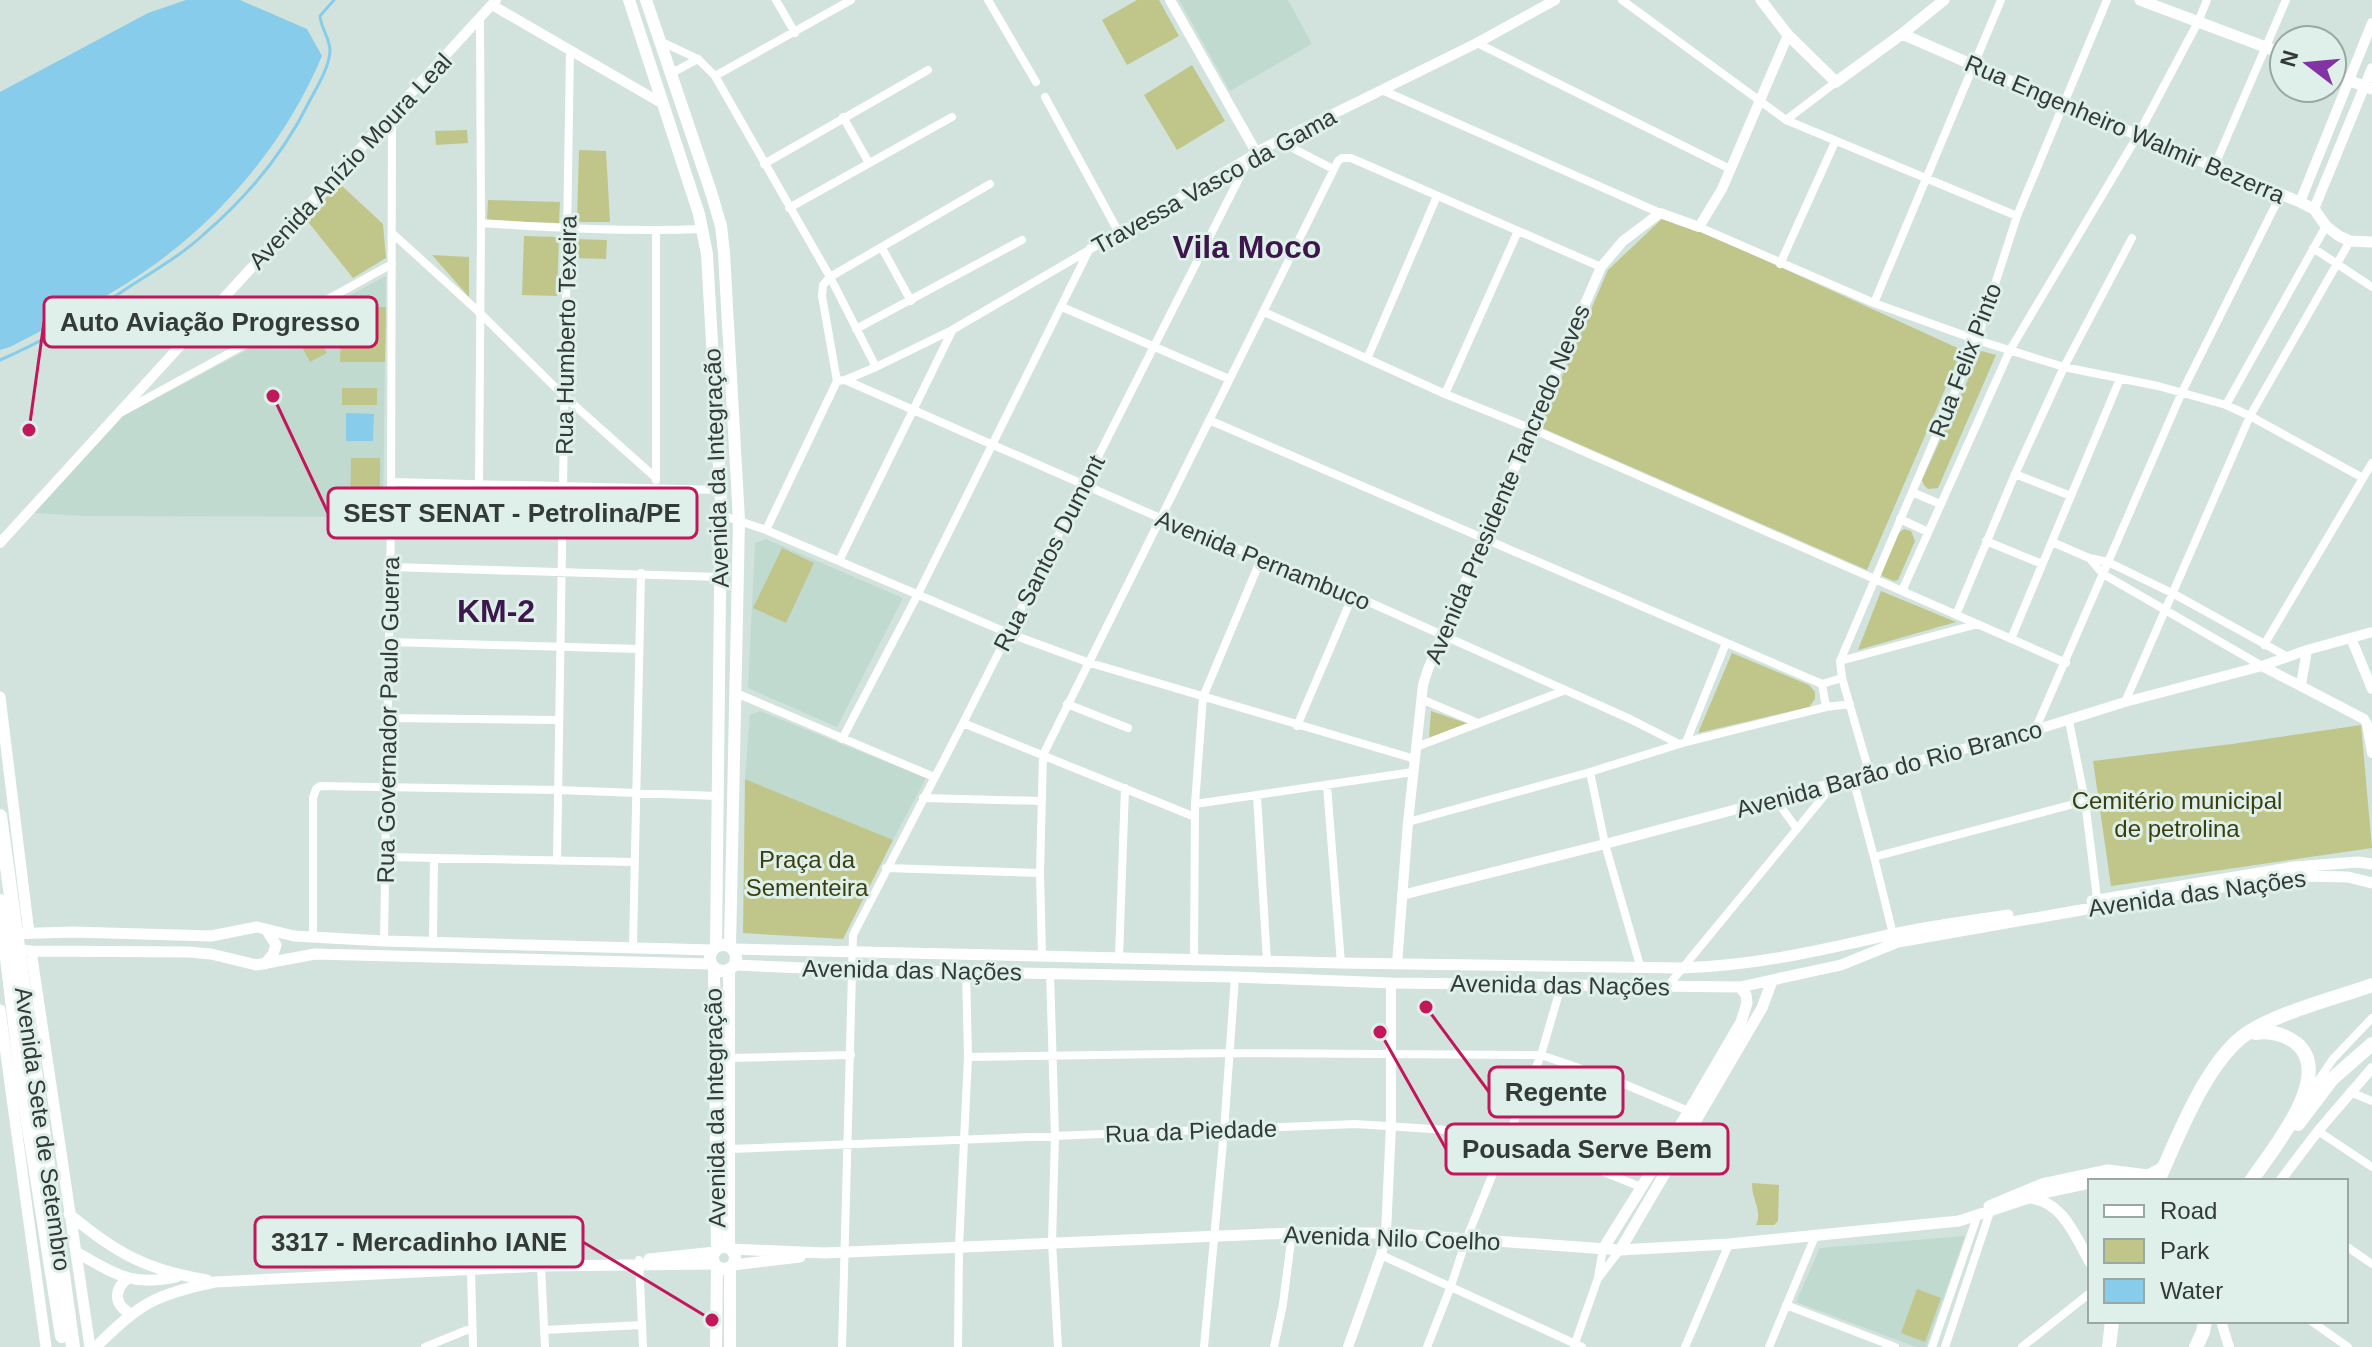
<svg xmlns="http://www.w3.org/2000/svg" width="2372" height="1347" font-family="Helvetica,sans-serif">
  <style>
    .built { fill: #c0dad0 }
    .green { fill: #c0c68a }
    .water { fill: #88cceb }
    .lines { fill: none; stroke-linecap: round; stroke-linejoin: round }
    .stream { stroke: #88cceb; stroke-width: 3 }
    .minor { stroke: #fff; stroke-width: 8 }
    .tertiary { stroke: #fff; stroke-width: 10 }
    .secondary { stroke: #fff; stroke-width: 11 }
    .primary { stroke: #fff; stroke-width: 12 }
    .trunk { stroke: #fff; stroke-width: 14 }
    .labels { text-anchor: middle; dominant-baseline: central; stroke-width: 6; stroke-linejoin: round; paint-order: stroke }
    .street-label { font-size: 24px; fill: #333a37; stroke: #def0e9 }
    .park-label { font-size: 24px; fill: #3b3e0f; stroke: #def0e9 }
    .district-label { font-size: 32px; font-weight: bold; fill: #3d174c; stroke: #def0e9 }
    .leader { fill: none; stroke: #c2185b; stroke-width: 3 }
    .callout-dot { fill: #c2185b; stroke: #def0e9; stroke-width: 3 }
    .callout { fill: #def0e9; stroke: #c2185b; stroke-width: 3 }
    .callout-label { font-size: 26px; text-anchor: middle; font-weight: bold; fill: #333a37 }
  </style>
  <rect width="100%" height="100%" fill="#d1e3dc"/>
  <!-- built -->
  <path class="built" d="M1179 0H1288L1312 44 1230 91Z
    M386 276 383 517 82 516 34 513 119 418Z
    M766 539 903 598 837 727 748 688 755 543Z
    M760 711 926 778 893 840 745 779 750 715Z
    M1965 1236 1926 1347H1916L1796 1302 1820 1248Z"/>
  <!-- green -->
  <path class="green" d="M1137 0H1159L1179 36 1127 65 1102 20Z
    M1192 65 1225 121 1177 150 1144 95Z
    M467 130 468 143 436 145 435 131Z
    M579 150 606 151 610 222H577Z
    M340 184 383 224 386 258 353 278 305 218Z
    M488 200 560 202 559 223 487 221Z
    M1666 215 1962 350 1867 570 1540 427 1608 270Z
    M524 236 559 237 557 296 522 295Z
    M573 239 607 240 606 259 572 258Z
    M432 255 469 257V297Z
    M342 307H386L385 362H340Z
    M311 323 327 353 310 362 294 332Z
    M1981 351 1996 355 1938 488 1928 489 1924 485 1922 480Z
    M342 388H377V405H342Z
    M351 458H380V513H350Z
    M1904 529 1911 531 1915 541 1898 580 1894 581 1882 576 1881 573 1897 534Z
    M782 548 814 563 786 623 753 608Z
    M1881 591 1956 622 1858 650Z
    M1732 653 1809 685 1815 692V699L1809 707 1698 733Z
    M1431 711 1472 725 1429 739Z
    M2361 725 2372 848 2111 886 2093 761 2232 744Z
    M745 779 893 840 843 939 743 933Z
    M1752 1183 1779 1185 1778 1221 1774 1225H1756C1763 1211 1751 1198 1752 1183Z
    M1917 1289 1941 1298 1925 1342 1901 1333Z"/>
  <!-- water -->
  <path class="water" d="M186 0H240L307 29 322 56C286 142 221 219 144 272 102 301 56 323 10 347L0 350V92L148 13Z
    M346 413 374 414 373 441H346Z"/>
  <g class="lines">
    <!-- stream -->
    <path class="stream" d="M0 360C44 341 83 318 123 291 150 273 179 257 203 235 246 198 284 153 309 102 317 87 329 68 330 51 330 38 321 29 320 16L334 0"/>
    <!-- minor -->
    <path class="minor" d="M776 0 795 33
      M988 0 1036 82
      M1622 0 1786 120 2017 216
      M660 41 698 59 715 76 830 277 876 367
      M1477 43 1730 169
      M670 74 698 59
      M715 76 851 0
      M1382 90 1660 213
      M1045 97 1118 231
      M843 117 869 163
      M1786 120 1836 82
      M1279 141 1333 169
      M764 164 928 70
      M2214 167 2286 0
      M789 208 952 117
      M481 223C555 228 629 232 703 229
      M1699 227 1874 303 1977 340 2064 367 2158 386 2226 405 2250 416 2363 478
      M392 233 479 312 564 396 656 478
      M882 248 911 301
      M2313 248 2372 287
      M1780 264 1835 142
      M1874 303 2001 0
      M1062 307 1229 379
      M1264 312 1445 394 1537 431 2066 663
      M856 329 1022 240
      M1367 359 1437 196
      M845 380 1160 518 1353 595 1630 719 1679 744
      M837 381 845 380 876 367 952 330 1252 155
      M837 381 822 296 823 285 830 277 990 184
      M1445 394 1518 231
      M2226 405 2326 226
      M122 412 392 264
      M1209 420 1822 684
      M2015 474 2071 496
      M656 480V231
      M391 482 720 490
      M479 484 481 223 480 20
      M1912 492 1940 504
      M721 515 766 530 1008 633 1087 662 1415 759
      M1900 519 1928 532
      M766 530 837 381
      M1986 541 2042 564
      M2052 542 2089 558 2108 562 2174 594 2288 657
      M2090 559 2103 574 2262 666
      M839 561 952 331
      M390 567 721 577
      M1902 591 2010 350 2138 135 2198 22 2207 0
      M1956 615 2015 474 2064 367 2132 238
      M2011 639 2120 379
      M389 642 639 649
      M2264 645 2372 463
      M1840 661 1978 624
      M1842 678 1870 775
      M736 693 934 777
      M1421 699 1478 723
      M2125 702 2250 416 2350 241
      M1067 704 1128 728
      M1826 707 1822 684 1842 678 1840 661 1977 340 2017 216 2107 0
      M388 718 559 720
      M2069 721 2085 801 2098 906
      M963 723 1195 817
      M1297 726 1353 595
      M2035 730 2182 392 2281 194
      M842 739 918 594 1090 248
      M1686 742 1726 643
      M1416 747 1563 691
      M1590 772 1605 844 1641 969
      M1853 779 1874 857 1893 934
      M1327 786 1341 963
      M1257 796 1267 961
      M923 798 1042 801
      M1776 800 1797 829
      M1195 804 1413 772
      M1408 822 1590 772 1686 742 1826 707 1850 704
      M386 857 634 862
      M1874 857 2085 801
      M557 861 570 50
      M886 868 1040 873
      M313 937V798L316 789 320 786 557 790 717 796
      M384 941 391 517 392 115
      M433 941 434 858
      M633 946 641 573
      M1042 955 1040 873 1043 755 1338 161 1342 158H1351L1601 267
      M1119 957 1125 788
      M1194 959 1195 804 1203 697 1261 559
      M1050 973 1055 1136 1052 1242 1058 1347
      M1667 987 1833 785
      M968 1057 1230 1053 1541 1055 1617 1081 1693 1113
      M729 1058 851 1055
      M2350 1092 2372 1101
      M2307 1097 2333 1059 2372 1018
      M2318 1131 2372 1167
      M730 1149 1355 1124 1509 1134 1641 1187
      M2346 1246 2372 1264
      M1381 1255 1582 1347
      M639 1260 643 1347
      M541 1266 545 1347
      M471 1270 473 1347
      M1599 1277 1620 1250
      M1786 1305 1895 1347
      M2311 1321 2348 1347
      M544 1330 642 1325
      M1574 1346 1598 1278 1603 1249
      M425 1347 472 1328
      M842 1347 853 935 963 723 1251 155
      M958 1347 959 1246 968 1057 966 972
      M1204 1347 1224 1131 1235 977
      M1274 1347 1283 1304 1292 1233
      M1427 1347 1451 1286 1466 1240 1541 1055 1561 986
      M1685 1347 1729 1244
      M1769 1347 1816 1234
      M1932 1347 1977 1217
      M1945 1347 1990 1212
      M2022 1347 2090 1293"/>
    <!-- tertiary -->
    <path class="tertiary" d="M1170 0 1256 152 1477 43 1555 0
      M492 5 663 104
      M2300 202 2372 23
      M2314 209 2372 68
      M0 543 496 0
      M2351 638 2372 689
      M2262 666 2364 719 2367 724 2372 753
      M2301 685 2307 650
      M1402 895 1605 844 2035 730 2125 702 2262 666 2307 650 2372 632
      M1397 964 1408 822 1423 685 1428 669 1601 267 1623 241 1660 213 1699 227 1722 189 1788 35
      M2280 1181 2318 1131 2372 1068
      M2221 1321 2229 1347
      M1348 1347 1381 1255 1386 1233 1391 1125V983"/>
    <!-- secondary -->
    <path class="secondary" d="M1761 0 1788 35 1836 82 1902 34 1944 0
      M2140 0 2284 54
      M1902 34 2063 104 2300 202 2314 209 2326 226 2339 236 2350 241 2372 242
      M2332 74 2372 89
      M0 697 29 933
      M2092 901 2294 867 2358 862 2372 864
      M8 934 72 932 211 936 257 927 294 936 384 941 713 950
      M11 949 31 951 188 952 211 954 256 965 315 954 711 964
      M733 949 1341 963 1682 968C1754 966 1823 950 1893 934 1930 926 1970 921 2008 915
      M31 951 90 1347
      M265 964 273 954 276 945 266 929
      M735 965 852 970 1235 977 1391 983 1740 987 1841 965 1898 942 2098 907 2222 887 2305 876 2348 877 2372 883
      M0 1010 46 1347
      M2097 1181 2110 1178 2125 1181
      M2030 1198C2063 1202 2075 1236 2090 1262
      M1989 1206 2042 1184 2108 1170 2148 1175 2161 1168 2165 1163
      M69 1214C116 1253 146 1270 207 1280
      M731 1249 824 1253 1292 1233H1386L1620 1250 1729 1244 1959 1221 2047 1192 2090 1183
      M1603 1249 1689 1111 1741 1022 1747 1003 1746 995 1740 987
      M1620 1250 1762 1008 1772 981
      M76 1252C114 1273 130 1287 176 1277
      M649 1259 715 1252
      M733 1265 800 1257
      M128 1278C113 1290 114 1305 131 1314
      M96 1347C138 1304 156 1294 215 1282L541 1266 714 1264"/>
    <!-- primary -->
    <path class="primary" d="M629 0 699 214 707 254 721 502 716 947
      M646 0 711 192 721 226 724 253 739 520 730 946
      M710 958a13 13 0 1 1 26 0a13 13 0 1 1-26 0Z
      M714 967 717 1250
      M713 1258a11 11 0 1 1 22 0a11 11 0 1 1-22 0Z
      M729 1248V970
      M730 1268V1347
      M716 1347 717 1267"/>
    <!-- trunk -->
    <path class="trunk" d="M0 816 73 1347
      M0 901 23 1090 62 1336
      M2298 1124 2332 1079 2372 1044
      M2158 1181C2178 1137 2206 1062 2246 1034 2276 1013 2336 998 2372 985
      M2251 1181C2271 1151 2336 1075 2296 1043 2284 1034 2269 1031 2255 1033
      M2109 1347 2112 1321
      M2196 1347 2203 1332 2205 1321"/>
  </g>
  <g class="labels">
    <!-- street labels -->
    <g class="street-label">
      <text transform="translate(2125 129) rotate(23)">Rua Engenheiro Walmir Bezerra</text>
      <text transform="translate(350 161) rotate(-47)">Avenida Anízio Moura Leal</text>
      <text transform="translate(1214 181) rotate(-29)">Travessa Vasco da Gama</text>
      <text transform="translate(566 335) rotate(-89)">Rua Humberto Texeira</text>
      <text transform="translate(1965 360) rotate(-69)">Rua Felix Pinto</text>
      <text transform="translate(716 468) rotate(-92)">Avenida da Integração</text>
      <text transform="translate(1507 484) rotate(-67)">Avenida Presidente Tancredo Neves</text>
      <text transform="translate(1049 553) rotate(-63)">Rua Santos Dumont</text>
      <text transform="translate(1263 560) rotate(22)">Avenida Pernambuco</text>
      <text transform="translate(388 720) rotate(-89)">Rua Governador Paulo Guerra</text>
      <text transform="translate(1889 769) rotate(-15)">Avenida Barão do Rio Branco</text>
      <text transform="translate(2197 893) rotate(-8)">Avenida das Nações</text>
      <text transform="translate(912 970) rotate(1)">Avenida das Nações</text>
      <text transform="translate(1560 985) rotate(1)">Avenida das Nações</text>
      <text transform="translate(715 1108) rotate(-91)">Avenida da Integração</text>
      <text transform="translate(43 1129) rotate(82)">Avenida Sete de Setembro</text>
      <text transform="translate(1191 1131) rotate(-2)">Rua da Piedade</text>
      <text transform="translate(1392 1238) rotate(2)">Avenida Nilo Coelho</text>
    </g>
    <!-- park labels -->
    <g class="park-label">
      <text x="2177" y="800">Cemitério municipal<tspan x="2177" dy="28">de petrolina</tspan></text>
      <text x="807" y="859">Praça da<tspan x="807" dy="28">Sementeira</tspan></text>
    </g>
    <!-- district labels -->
    <g class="district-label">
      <text x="1247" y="247">Vila Moco</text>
      <text x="496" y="611">KM-2</text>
    </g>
  </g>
  <!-- callouts -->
  <path class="leader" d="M29 430L44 322M273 396L328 513M1426 1007L1489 1092M1380 1032L1446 1149M712 1320L583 1242"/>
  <g class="callout-dot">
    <circle cx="29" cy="430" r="8"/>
    <circle cx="273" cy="396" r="8"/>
    <circle cx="1426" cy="1007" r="8"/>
    <circle cx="1380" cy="1032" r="8"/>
    <circle cx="712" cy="1320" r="8"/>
  </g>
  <g class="callout">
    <rect x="44" y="297" width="333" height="50" rx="8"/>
    <rect x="328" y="488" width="369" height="50" rx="8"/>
    <rect x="1489" y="1067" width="134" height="50" rx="8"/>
    <rect x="1446" y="1124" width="282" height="50" rx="8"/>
    <rect x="255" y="1217" width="328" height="50" rx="8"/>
  </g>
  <g class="callout-label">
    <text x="210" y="331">Auto Aviação Progresso</text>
    <text x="512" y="522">SEST SENAT - Petrolina/PE</text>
    <text x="1556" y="1101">Regente</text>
    <text x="1587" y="1158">Pousada Serve Bem</text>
    <text x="419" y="1251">3317 - Mercadinho IANE</text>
  </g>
  <!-- legend -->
  <rect x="2088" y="1179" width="260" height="144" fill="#def0e9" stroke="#9aa7a2" stroke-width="2"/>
  <rect x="2104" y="1205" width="40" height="12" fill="#ffffff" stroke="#9aa7a2" stroke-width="2"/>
  <text x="2160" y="1219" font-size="24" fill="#333a37">Road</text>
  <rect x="2104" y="1239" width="40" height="24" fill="#c0c68a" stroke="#9aa7a2" stroke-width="2"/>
  <text x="2160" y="1259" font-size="24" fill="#333a37">Park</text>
  <rect x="2104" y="1279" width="40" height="24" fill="#88cceb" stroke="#9aa7a2" stroke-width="2"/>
  <text x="2160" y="1299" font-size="24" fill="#333a37">Water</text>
  <!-- north arrow -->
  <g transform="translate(2308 64) rotate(286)"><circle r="38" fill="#def0e9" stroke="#9aa7a2" stroke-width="2"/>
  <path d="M0-6L14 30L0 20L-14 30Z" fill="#8433a3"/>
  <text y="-12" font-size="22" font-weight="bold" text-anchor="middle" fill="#333a37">N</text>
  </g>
</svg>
